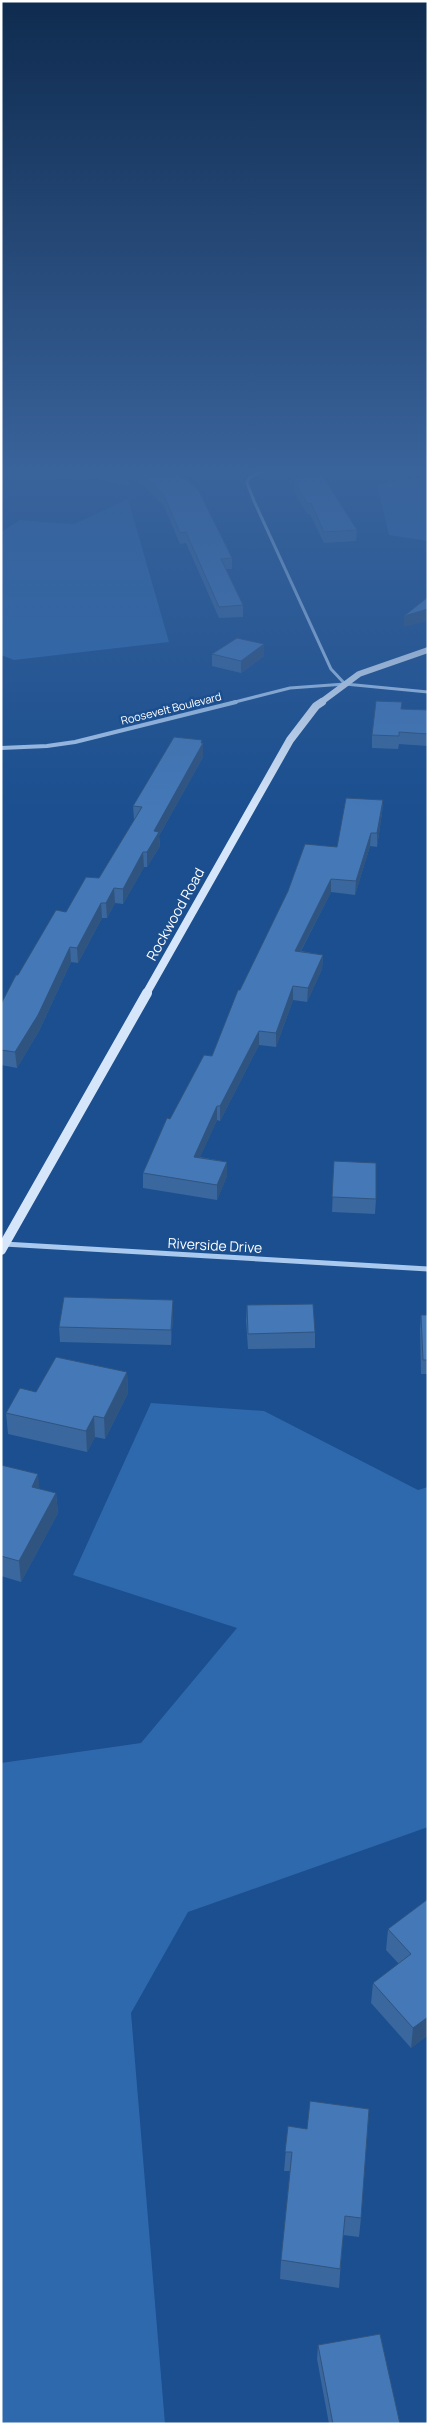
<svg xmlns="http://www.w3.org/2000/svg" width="429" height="2425" font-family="Manrope,sans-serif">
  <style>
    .green { fill: #2e69ad }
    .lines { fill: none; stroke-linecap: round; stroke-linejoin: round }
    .street-far2 { stroke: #a9c9ee; stroke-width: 3 }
    .street-far1 { stroke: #a9c9ee; stroke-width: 4 }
    .street { stroke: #a9c9ee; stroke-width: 5 }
    .secondary-far2 { stroke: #d6e6fa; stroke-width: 6 }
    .secondary-far1 { stroke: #d6e6fa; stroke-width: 8 }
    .secondary { stroke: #d6e6fa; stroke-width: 10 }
    .wall { fill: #3a679d }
    .shaded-wall { fill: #305480 }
    .building { fill: #4478b7; stroke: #305480 }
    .labels { text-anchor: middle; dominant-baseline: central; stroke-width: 5; stroke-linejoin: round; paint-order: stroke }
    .far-street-label { font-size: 11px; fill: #fff; stroke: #1b4f8f }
    .street-label { font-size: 14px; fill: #fff; stroke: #1b4f8f }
  </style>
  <rect width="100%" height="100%" fill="#1b4f8f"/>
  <!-- green -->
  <path class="green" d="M428 477V541L389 535 377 485Z
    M128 499 169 642 14 660 1 655V532L20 520 74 524Z
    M151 1403 264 1411 418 1490 428 1487V1827L188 1912 131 2013 165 2424H1V1763L141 1743 237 1628 73 1575Z"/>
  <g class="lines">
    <!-- street-far2 -->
    <path class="street-far2" d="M258 473 249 478 247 483 254 501 331 669 345 684
      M231 703 290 688 345 684 428 692"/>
    <!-- street-far1 -->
    <path class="street-far1" d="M1 748 47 746 75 742 236 702"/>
    <!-- street -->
    <path class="street" d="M4 1244 428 1269"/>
    <!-- secondary-far2 -->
    <path class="secondary-far2" d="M320 703 359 674 428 650"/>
    <!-- secondary-far1 -->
    <path class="secondary-far1" d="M146 994 290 740 316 706 322 702"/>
    <!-- secondary -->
    <path class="secondary" d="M1 1250 147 993"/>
  </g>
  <!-- wall -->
  <path class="wall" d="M47 473H180L232 558V569H226L243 605V617L219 618 186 543 180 544 164 506 139 481 129 486 81 474 72 479Z
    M294 480 357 530 356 541 324 543 310 514H307L294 491Z
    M212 654 264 656 241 673 212 666Z
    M402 709 428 710V746L399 744 398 749 372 748V735Z
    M202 743 203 757 159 836 160 846 147 867H144L123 904 115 903 107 918H102L78 963 71 962 39 1031 17 1068 1 1065V1004L18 975 66 912 99 878 134 820 133 806Z
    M383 800 382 813 377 847 370 846 355 895 331 892 301 951 323 955 322 969 307 1002 293 1000 276 1047 259 1045 220 1121 217 1120 200 1157 227 1162V1176L217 1200 143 1188V1173L170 1119 212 1056 240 990 337 847Z
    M334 1161 376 1199 375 1214 332 1212Z
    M247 1305 315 1332V1348L248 1349 246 1321Z
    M173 1315 171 1345 60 1342 59 1327Z
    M421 1315H428V1374H421L420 1329Z
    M127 1372 128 1393 105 1439 95 1437 87 1452 8 1434 6 1413 36 1392Z
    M1 1465 39 1489 56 1493 58 1513 21 1582 1 1576Z
    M428 1899V2035L411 2048 371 2003 373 1983 399 1964 386 1950 388 1929Z
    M288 2126 361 2218 359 2237 343 2235 339 2288 280 2279 281 2260 290 2171H284Z
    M318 2345 400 2424H329L317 2359Z"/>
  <!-- shaded-wall -->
  <path class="shaded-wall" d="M71 473H81V474L72 479Z
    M135 473H139V481L129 486 128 476Z
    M428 609V621L404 627V616Z
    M264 644V656L241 673V661Z
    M202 740V745L203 743V757L159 836 160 846 147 867V852L154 831Z
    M383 800 382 813 377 847V833Z
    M371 833 370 846 355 895 356 881Z
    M143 852 144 867 123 904V889Z
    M331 879V892L294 964 295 951Z
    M114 888 115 903 107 918 106 903Z
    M101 903 102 918 78 963 77 948Z
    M70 947 71 962 39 1031 17 1068 15 1052Z
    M323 955 322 969 307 1002 308 988Z
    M293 986V1000L276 1047V1033Z
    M259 1031V1045L220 1121V1106Z
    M217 1106V1120L194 1171V1157Z
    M227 1162V1176L217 1200V1185Z
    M173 1300V1315L171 1345V1330Z
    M127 1372 128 1393 105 1439 104 1418Z
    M94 1416 95 1437 87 1452 86 1431Z
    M38 1474 40 1495 32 1487Z
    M56 1493 58 1513 21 1582 19 1561Z
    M428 2017V2035L411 2048 413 2028Z"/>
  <!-- building -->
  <path class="building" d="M116 473H135L128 476Z
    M141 473H180L199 491 232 558 221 559 243 605 219 607 186 532 180 533 164 495Z
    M304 473H321L357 530 324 532 311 503 308 504 294 480Z
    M428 597V609L404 616Z
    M237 638 264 644 241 661 212 654Z
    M376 701 402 702 401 709 428 710V734L399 732V736L372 735Z
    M174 737 202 740 201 743H203L154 831 159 832 147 852H143L123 889 114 888 106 903H101L77 948 70 947 38 1015 15 1052 1 1050V1004L16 975H18L56 910 66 912 86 877 99 878 142 807 133 806Z
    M346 798 383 800 377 833H371L356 881 331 879 295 951 323 955 308 988 293 986 276 1033 259 1031 220 1106H217L194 1157 227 1162 217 1185 143 1173 167 1118 170 1119 204 1055 212 1056 238 990H240L288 891 305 844 337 847Z
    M334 1161 376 1163V1199L332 1197Z
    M64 1297 173 1300 171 1330 59 1327Z
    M313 1304 315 1332 248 1334 247 1305Z
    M421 1315H428V1360H423Z
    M56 1357 127 1372 104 1418 94 1416 86 1431 6 1413 20 1388 36 1392Z
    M1 1465 38 1474 32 1487 56 1493 19 1561 1 1556Z
    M428 1899V2017L413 2028 373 1983 411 1954 388 1929Z
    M310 2101 369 2109 361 2218 345 2216 340 2269 281 2260 292 2152H285L288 2126 307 2129Z
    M380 2334 400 2424H333L318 2345Z"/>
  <!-- sky -->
  <linearGradient id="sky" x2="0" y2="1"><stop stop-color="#0f2b4f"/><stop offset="0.58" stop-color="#39639b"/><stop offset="1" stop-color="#39639b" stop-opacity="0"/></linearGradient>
  <rect width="429" height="812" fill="url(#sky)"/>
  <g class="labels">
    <!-- far-street labels -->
    <g class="far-street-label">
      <text transform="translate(171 708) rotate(-14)">Roosevelt Boulevard</text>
    </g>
    <!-- street labels -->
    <g class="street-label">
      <text transform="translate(175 914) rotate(-61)">Rockwood Road</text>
      <text transform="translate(215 1245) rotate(3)">Riverside Drive</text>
    </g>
  </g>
  <!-- border -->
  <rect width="429" height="2425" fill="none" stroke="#ffffff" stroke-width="5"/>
</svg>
